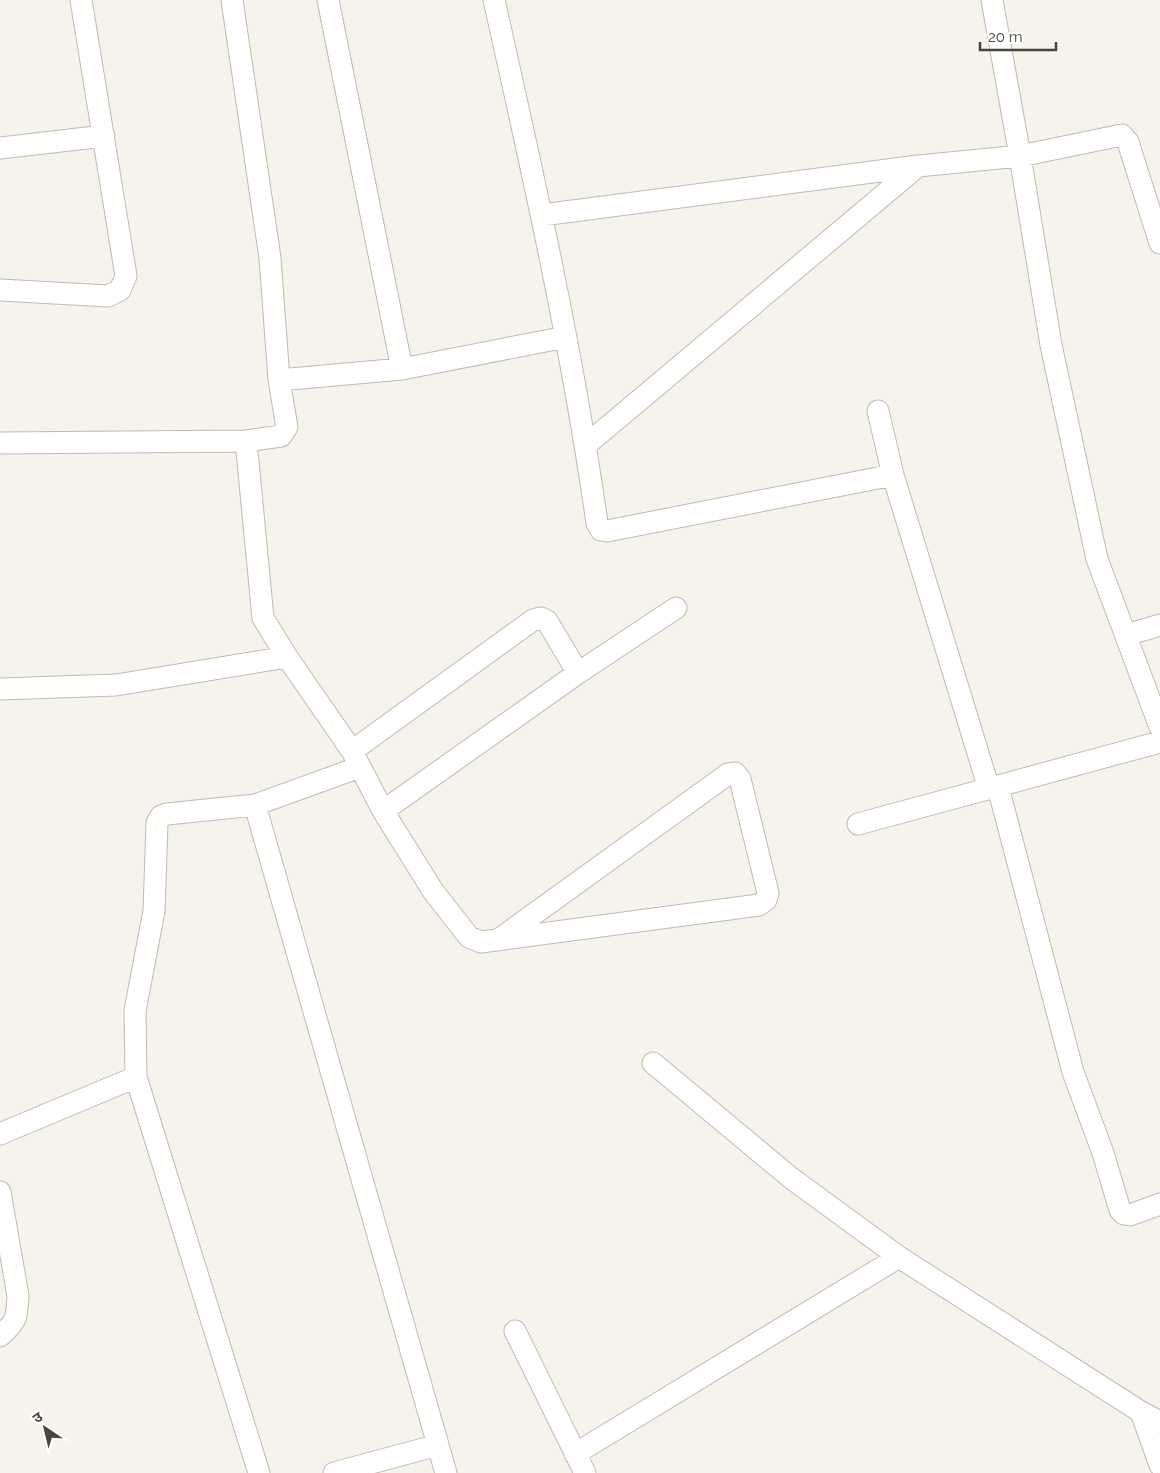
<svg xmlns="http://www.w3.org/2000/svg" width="1160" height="1473" font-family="Raleway,'Noto Sans Devanagari',sans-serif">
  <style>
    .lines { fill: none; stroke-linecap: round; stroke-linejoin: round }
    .minor-casing { stroke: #c0bbaf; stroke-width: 23 }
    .minor { stroke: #fff; stroke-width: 21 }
  </style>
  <rect width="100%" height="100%" fill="#f5f3ec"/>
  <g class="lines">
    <!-- minor casing -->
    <g class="minor-casing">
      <path id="minor" d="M328 0 402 369
        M494 0C533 174 572 347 597 523L601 530 607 531 893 475
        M992 0 1020 156 1051 345 1097 559 1160 727
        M0 148 104 136
        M542 215 918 166 1020 156 1122 135 1128 142 1160 243
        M0 290 108 296 120 290 126 276 81 0
        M279 380 402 369 566 337
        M878 411 893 475 989 789
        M246 441 263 618 287 657 352 751 533 620 541 618 547 621 578 673
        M0 443 246 441 281 436 287 427 279 380 270 258 232 0
        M586 445 918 166
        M1126 635 1160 625
        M0 689 116 685 287 657
        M354 755 383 811 578 673 676 608
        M998 787 1073 1072 1103 1153 1120 1210 1124 1214 1130 1215 1160 1204
        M255 805 438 1445
        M383 811 433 891 469 937 481 942 759 905 766 900 768 893 740 779 735 773 728 774 498 940
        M858 824 1160 742
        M653 1063 791 1178 899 1257 1141 1412 1160 1422
        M0 1134 136 1077
        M0 1192 18 1296C17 1318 17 1321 0 1336
        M515 1331 585 1473
        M1141 1412 1160 1465
        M575 1454 899 1257
        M259 1473 136 1077 135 1011 154 911 157 823 161 816 167 814 255 805 360 767
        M334 1473 438 1445 446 1473"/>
    </g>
    <!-- minor -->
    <use href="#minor" class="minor"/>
  </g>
  <!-- north arrow -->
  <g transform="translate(45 1428) rotate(325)" stroke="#ffffff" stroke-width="4" paint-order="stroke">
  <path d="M0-4L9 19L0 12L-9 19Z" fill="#4a443a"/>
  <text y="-8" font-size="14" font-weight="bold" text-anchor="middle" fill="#4a443a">उ</text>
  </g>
  <!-- scale -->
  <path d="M980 42v8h76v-8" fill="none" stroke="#4a443a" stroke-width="2.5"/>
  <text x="988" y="42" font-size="15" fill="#4a443a" stroke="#ffffff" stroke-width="4" paint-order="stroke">20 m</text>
</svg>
